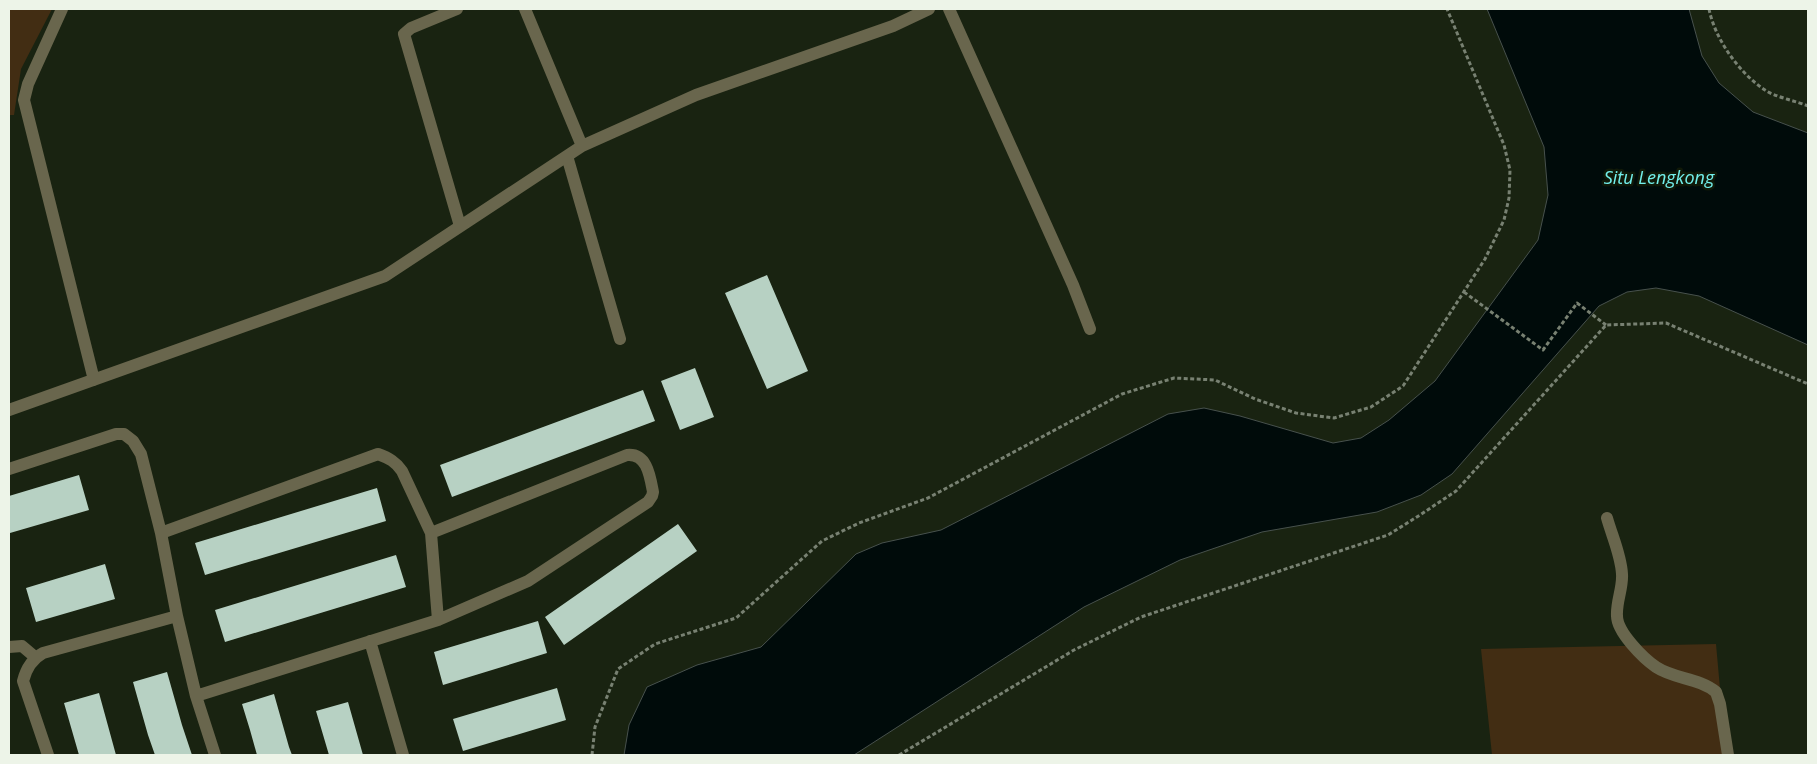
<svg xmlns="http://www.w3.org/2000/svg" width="1817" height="764" font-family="'Open Sans',sans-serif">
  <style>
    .green { fill: #422d13 }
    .water { fill: #000b0a; stroke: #47514d }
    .building { fill: #b7d1c3 }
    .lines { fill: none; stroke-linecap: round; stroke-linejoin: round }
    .path { stroke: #788172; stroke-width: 3; stroke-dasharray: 4 2.5; stroke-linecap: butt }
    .minor { stroke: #69664d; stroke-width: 12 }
    .labels { text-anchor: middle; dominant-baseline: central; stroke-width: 5; stroke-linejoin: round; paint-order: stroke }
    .water-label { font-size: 18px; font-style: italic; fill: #72efeb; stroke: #101908 }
  </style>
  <rect width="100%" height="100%" fill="#192311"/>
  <!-- green -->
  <path class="green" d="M9 9H52L21 69 14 115H9Z
    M1716 644 1726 755H1492L1481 649Z"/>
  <!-- water -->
  <path class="water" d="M1487 9H1689L1702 56 1719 83 1753 112 1808 133V345L1699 296 1656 288 1627 292 1599 306 1452 474 1421 495 1377 512 1262 532 1180 560 1084 607 854 755H624L629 725 647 687 697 665 761 647 856 554 882 543 941 530 1168 414 1204 408 1240 416 1333 443 1361 438 1389 420 1435 381 1538 240 1548 195 1544 147Z"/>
  <!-- building -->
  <path class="building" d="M767 275 808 371 767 389 725 293Z
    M695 368 714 417 680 430 661 381Z
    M643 390 655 421 452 497 440 465Z
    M79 475 89 510 10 533 9 496Z
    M377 488 386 521 205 575 195 543Z
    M678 524 697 551 564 645 545 617Z
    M396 555 406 587 225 642 215 610Z
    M105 564 115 599 36 622 26 588Z
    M538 621 547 653 443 685 434 652Z
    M167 672 182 725 192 755H155L148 735 133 682Z
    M557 688 566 720 463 751 453 719Z
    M99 693 116 755H79L64 703Z
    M274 694 289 747 292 755H257L250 730 242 704Z
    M348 702 363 755H329L316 711Z"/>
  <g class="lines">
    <!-- path -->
    <path class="path" d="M1709 9C1715 39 1739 73 1765 90 1775 97 1796 101 1808 106
      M1464 292 1543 350 1577 303 1606 325
      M592 755 595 727 618 669 655 644 736 618 822 541 859 523 928 498 1122 394 1174 378 1215 380 1255 399 1296 413 1334 418 1371 407 1403 386 1485 259 1504 220 1509 198 1510 170 1504 145 1447 9
      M899 755 1074 650 1141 617 1388 535 1420 515 1456 491 1606 325 1666 323 1808 384"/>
    <!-- minor -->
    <path class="minor" d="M62 9 28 84 24 100 94 380
      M457 9 411 28 404 34 460 226
      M525 9 582 146
      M949 9 1073 285 1090 329
      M567 156 620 339
      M9 410 385 276 582 146 696 95 893 26 929 9
      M9 469 116 434H124L133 441 141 454 161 533 177 616 196 696 215 755
      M1607 518C1612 536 1621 555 1622 574 1623 588 1616 602 1617 616 1617 632 1643 658 1656 667 1674 679 1699 678 1716 692L1720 704 1728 755
      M161 533 378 454C389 458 396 462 402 471L431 533 438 620
      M370 641 403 755
      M9 647 22 646 35 657
      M196 696 438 620 528 581 648 502 652 496 653 492C650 476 647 453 627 455L431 533
      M48 755 23 681C26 669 32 659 43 653L177 616"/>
  </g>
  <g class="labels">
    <!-- water labels -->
    <g class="water-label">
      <text x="1659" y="177">Situ Lengkong</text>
    </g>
  </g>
  <!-- border -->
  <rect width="1817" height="764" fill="none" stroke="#edf4e8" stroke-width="20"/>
</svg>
